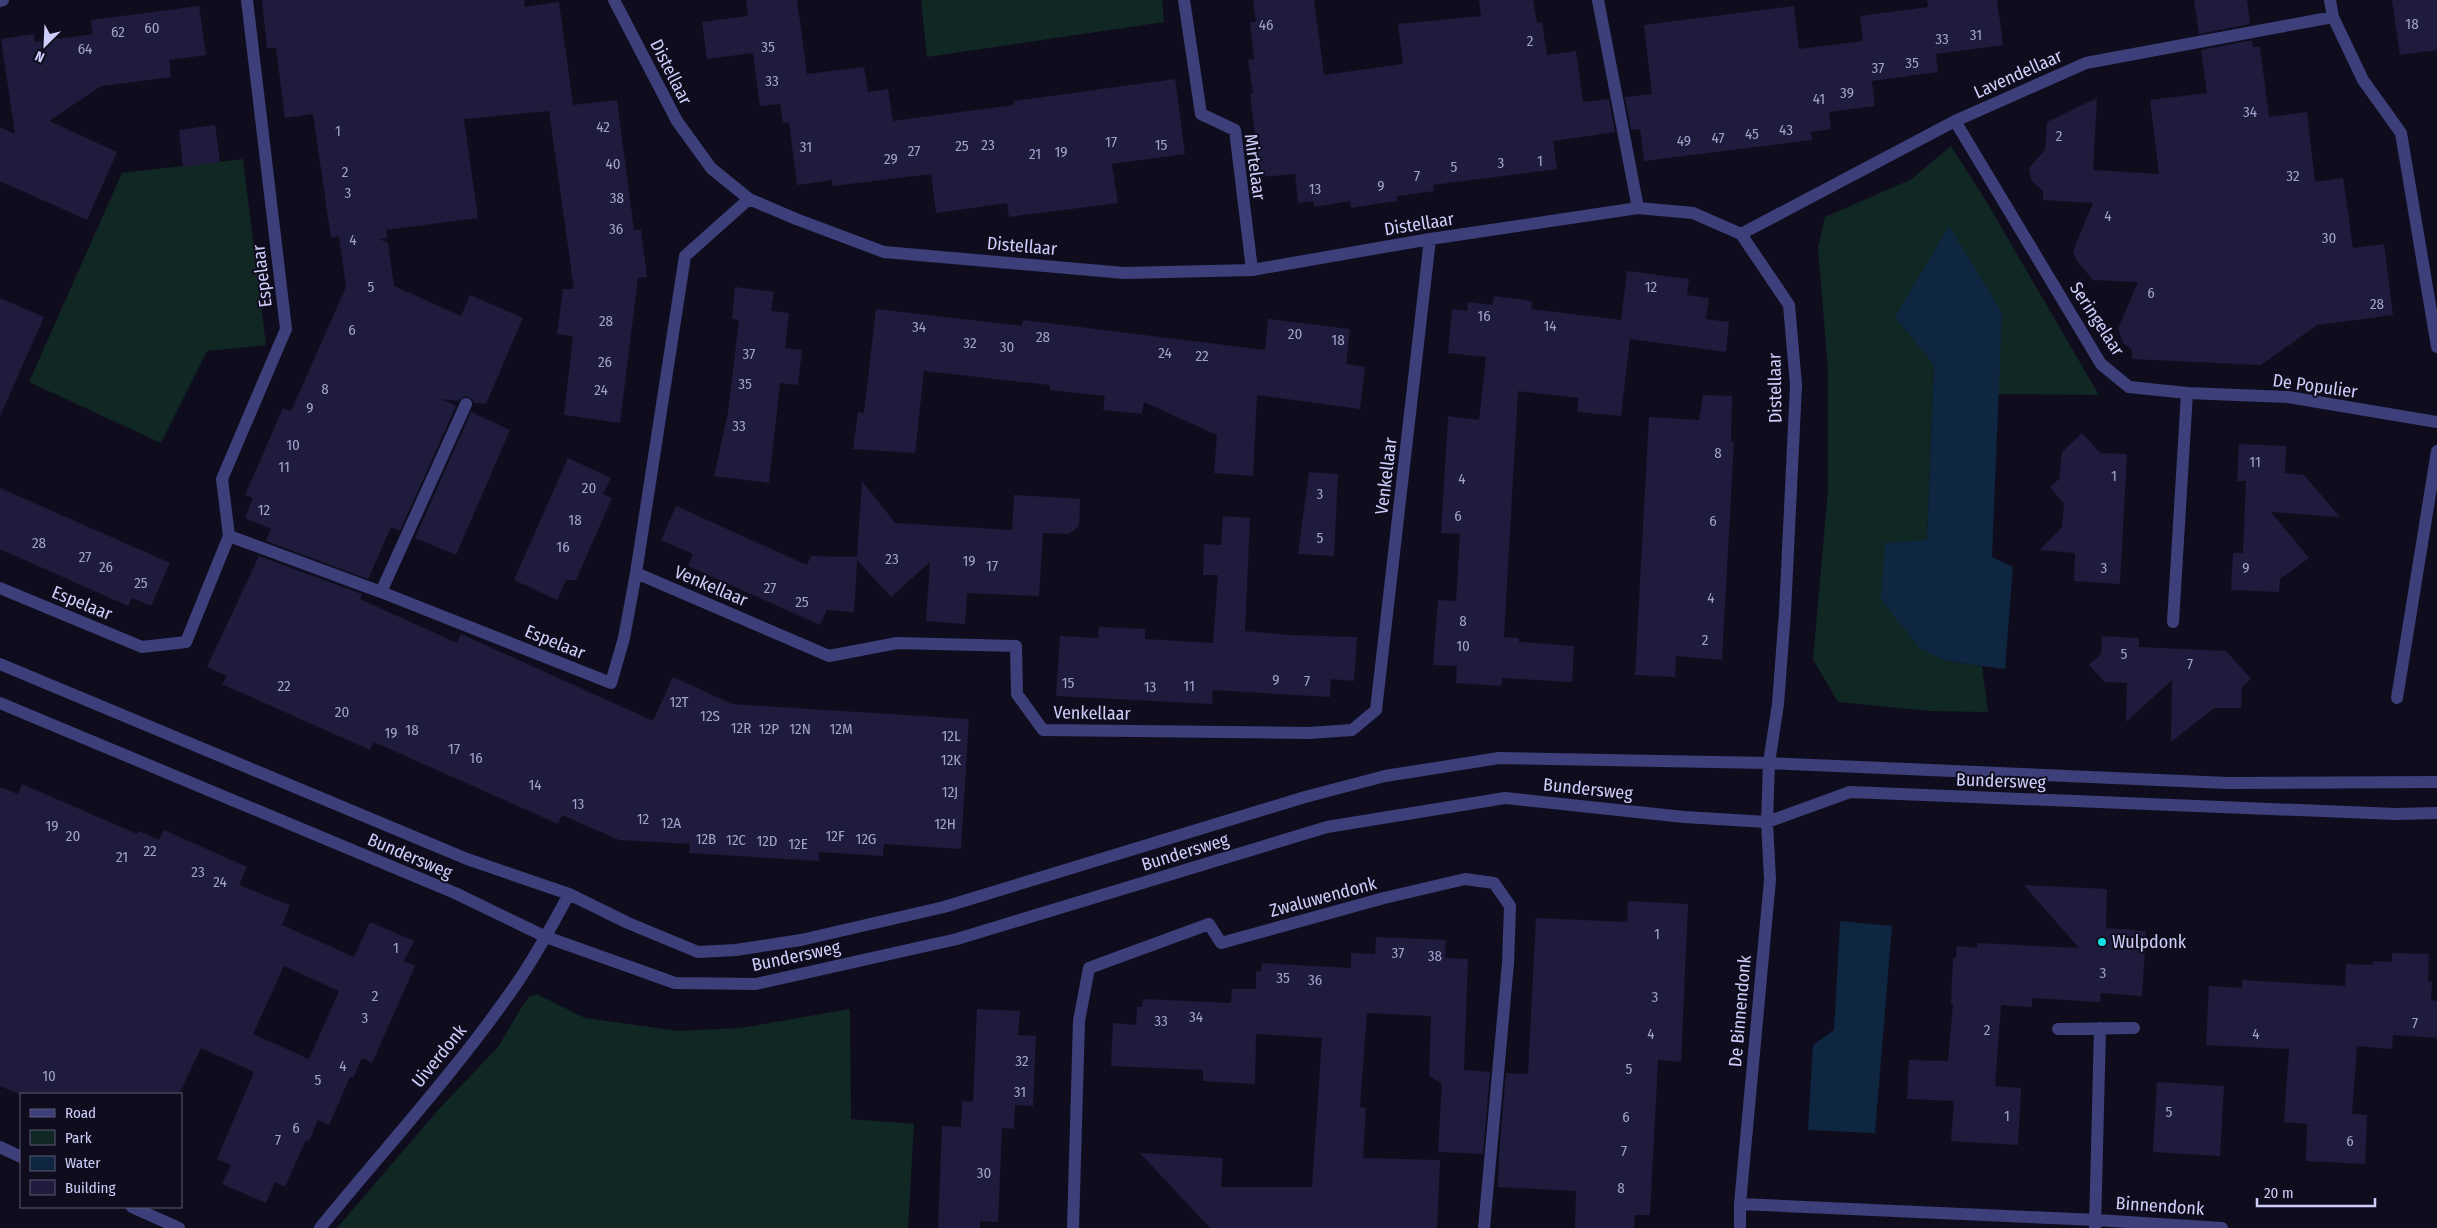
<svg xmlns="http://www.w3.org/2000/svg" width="2437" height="1228" font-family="'Fira Sans Condensed',sans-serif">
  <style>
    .green { fill: #112724 }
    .water { fill: #0f2640 }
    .building { fill: #1f1b3d; fill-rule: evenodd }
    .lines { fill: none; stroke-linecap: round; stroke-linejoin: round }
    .minor { stroke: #3c3f79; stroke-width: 12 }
    .poi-dot { fill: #11e1e4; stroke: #0f0d1d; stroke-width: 2 }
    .labels { text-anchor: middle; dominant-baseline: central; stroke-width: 4; stroke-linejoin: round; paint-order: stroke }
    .number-label { font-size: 15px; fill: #a3a1cc }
    .street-label { font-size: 18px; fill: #cfcefb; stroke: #0f0d1d }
    .poi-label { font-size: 18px; fill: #cfcefb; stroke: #0f0d1d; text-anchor: start }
  </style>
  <rect width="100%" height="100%" fill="#0f0d1d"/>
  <!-- green -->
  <path class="green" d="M921 0H1162L1164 22 927 57Z
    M1951 146 1986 201 2099 395 1998 394 2002 313 1895 317 1934 365 1927 541 1885 543 1947 661 1982 666 1988 712 1930 711 1838 702 1813 659 1828 490V369L1818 248 1825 217 1912 179Z
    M243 159 266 345 207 351 161 443 29 382 122 173Z
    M537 994 585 1018 678 1031 741 1028 850 1009 851 1119 914 1124 908 1228H337L439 1109 498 1047 520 1010 529 997Z"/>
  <!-- water -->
  <path class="water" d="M1949 226 2002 313 1992 557 2013 567 2005 669 1947 661 1920 649 1881 599 1885 543 1927 540 1934 365 1895 317Z
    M1840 921 1892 926 1875 1133 1808 1130 1813 1045 1834 1030Z"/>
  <!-- building -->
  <path class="building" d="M262 0H524L525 7 559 2 573 105 617 100 634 230H641L647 277 638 278 620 423 564 415 573 336 557 334 563 289H574L549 111 464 119 478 218 386 230 387 238 379 239 388 243 394 286 461 316 470 295 523 318 486 404 474 403 472 399 466 396 459 401 441 399 456 406 400 531 391 527 368 579 266 541 271 529 245 518 253 498 245 495 283 408 291 411 346 287 339 236 331 238 313 114 285 118 276 48H267Z
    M746 0H797L807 74 864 67 868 92 888 89 893 121 1014 105V101L1029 99 1175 79 1185 154 1112 164 1118 203 1009 217 1007 203 936 213 931 174 833 186 832 180 797 185 789 122 783 123 780 104 760 106 753 53 707 59 702 22 748 16Z
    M1253 0H1314L1324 75 1403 64 1398 24 1481 16 1479 0H1533L1537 23 1542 22 1547 55 1576 51 1583 102 1609 99 1615 132 1553 141 1557 169 1433 185 1434 191 1397 196 1398 201 1376 204 1351 208 1350 201 1314 207 1313 201 1298 203 1295 174 1260 177 1250 94 1253 93 1248 60 1254 59 1250 22H1256Z
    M1927 0H1997L2003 45 1936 54 1938 72 1872 81 1875 106 1829 112 1831 129 1811 132 1812 140 1644 161 1640 129 1631 130 1625 97 1652 94 1644 25 1794 6 1799 49 1863 41 1860 16 1928 7Z
    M2194 0H2247L2250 24 2199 34Z
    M2392 0H2437V50L2400 55Z
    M199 6 206 55 169 60 171 77 101 86 49 121 117 152 87 220 0 181V127L15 134 1 39 34 34 35 42 93 34 91 20Z
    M2252 40 2253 47H2260L2269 117 2307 112 2315 182 2343 178 2353 248 2384 244 2393 315 2317 325 2261 365 2132 359V349L2123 343 2118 329 2138 282 2093 280 2077 261 2073 251 2093 203 2043 200V191L2031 180 2029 168 2045 150 2047 122 2097 98 2093 170 2159 174 2150 100 2207 93 2201 50Z
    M215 125 220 162 183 167 179 130Z
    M1627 271 1689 279 1687 295 1709 298 1706 319 1729 322 1726 352 1630 339 1621 416 1577 412 1579 398 1518 391 1504 637 1519 638V642L1574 646 1572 682 1502 678 1501 686 1456 683 1457 666 1433 665 1438 600 1456 601 1460 534 1441 533 1448 416 1479 420 1486 357 1448 353 1452 309 1467 311 1468 302 1492 305 1494 296 1532 301 1531 309 1621 320Z
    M735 287 774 292 771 311 789 313 785 348 802 350 798 385 780 383 769 483 714 476 728 413 739 320 732 319Z
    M0 298 44 317 0 416Z
    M876 309 1022 326 1023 320 1265 350 1268 319 1350 329 1346 364 1365 367 1360 409 1257 395 1253 476 1214 473 1217 435 1144 402 1142 414 1103 410 1105 396 1050 390V385L924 371 915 453 853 449 858 412 864 413Z
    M1703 395 1732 396 1731 442H1734L1722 660 1676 656 1675 677 1635 675 1649 417 1699 420Z
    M471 412 510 430 456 555 415 538Z
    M2082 433 2100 453 2127 454 2120 584 2074 581 2075 553 2040 550 2062 527 2064 504 2050 487 2059 479 2062 452Z
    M2239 444 2286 446 2285 473 2304 475 2340 517 2271 512 2309 558 2280 579 2279 592 2231 590 2233 553H2243L2246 481H2237Z
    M568 458 611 478 603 494 612 498 576 580H566L557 600 514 580Z
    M1309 472 1338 474 1334 556 1298 554Z
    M862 481 895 523 1012 530 1014 495 1080 499 1079 526 1069 534 1043 533 1039 596 967 593 965 624 926 621 930 562 891 597 857 560 854 612 827 610 820 625 688 566 693 554 661 540 676 506 807 565 811 556 857 557Z
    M0 488 170 563 151 606 132 598 128 606 0 549Z
    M1223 516 1250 518 1245 631 1288 635 1357 637 1354 681 1331 679 1330 697 1213 690 1212 704 1056 696 1060 636 1098 638 1099 627 1145 629V639L1213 643 1218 575H1203L1204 544 1221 545Z
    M259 556 362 594 360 599 457 643 461 634 653 721 673 677 732 704 969 719 961 849 884 844 883 856 819 852V861L689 853 690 844 619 840 562 815 558 824 374 742 370 750 222 684 227 676 207 667Z
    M2102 636 2139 638V647L2226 651 2251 679 2242 687 2241 708H2214L2171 742 2172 680 2126 722 2127 683 2105 682 2089 665 2101 654Z
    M22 784 137 834 139 831 159 840 164 830 247 867 239 885 290 905 282 925 354 957 370 922 414 941 404 961 415 966 372 1063 362 1058 353 1078 350 1077 329 1125 318 1120 309 1141 306 1140 285 1187 275 1182 266 1203 222 1184 231 1165 217 1159 254 1072 201 1048 179 1094H19L0 1086V787L18 794ZM284 966 339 991 309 1059 253 1034Z
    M2024 885 2107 889 2106 928 2146 931 2142 996 2101 993 2100 1002 2032 998V1007L2001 1005 1995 1086 2021 1088 2018 1145 1951 1141 1954 1101 1907 1099 1909 1060 1948 1061 1953 1004H1951L1953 958H1956L1957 946 1977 948V943L2079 948Z
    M1628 901 1688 904 1681 1062 1658 1060 1650 1215H1635L1634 1228H1575L1576 1191 1498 1187 1499 1154 1506 1073 1528 1074 1536 918 1627 922Z
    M1376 937 1446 940 1445 958 1468 959 1464 1070 1490 1072 1483 1154 1438 1152 1442 1084 1429 1076 1431 1016 1367 1013 1360 1107 1366 1108 1363 1158 1440 1160 1437 1228H1210L1140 1153 1223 1158 1221 1187H1312L1322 1038 1256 1034 1255 1084 1203 1081V1070L1111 1066 1113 1023 1136 1025 1137 1007H1142L1143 999 1231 1003 1232 989H1256V971L1261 972 1262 963 1351 968V953L1375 954Z
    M2392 953 2429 954 2428 981 2432 982 2431 1000 2437 1001V1038L2393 1035 2392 1049 2357 1046 2352 1114 2367 1115 2365 1164 2306 1161 2307 1124 2284 1122 2289 1049 2206 1045 2209 986 2242 988V980L2345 986 2346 964 2373 965V961L2392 962Z
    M977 1009 1020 1011 1018 1035 1036 1036 1033 1106 1015 1105 1014 1129 1002 1128 998 1222 980 1221V1228H938L942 1126 961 1127 962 1101 973 1102Z
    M2157 1082 2224 1086 2220 1156 2153 1152Z"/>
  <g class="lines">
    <!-- minor -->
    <path class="minor" d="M247 0 286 329 222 479 229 536 381 592 611 683 624 638 636 573
      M614 0 677 121 711 168 749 199 796 219 884 252 1124 273 1252 270 1430 239 1638 208 1693 213 1741 234 1789 305 1796 385 1785 612 1778 704 1769 763 1767 822 1770 880 1740 1204V1228
      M1184 0 1201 114 1235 130 1252 270
      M1598 0 1638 208
      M2330 0 2333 17 2363 80 2401 133 2437 347
      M0 1 3 0
      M1955 121 2101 364 2129 387 2187 393 2173 622
      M749 199 685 256 636 573 829 656 897 643 1016 646 1017 694 1043 730 1309 733 1352 730 1376 710 1430 239
      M1741 234 1955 121 2086 63 2333 17
      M2187 393 2288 397 2437 422
      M0 588 142 647 186 642 229 536
      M381 592 466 404
      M0 664 467 859 569 894 628 923 698 952 736 950 801 940 944 907 1305 797 1385 776 1499 758 1769 763 2228 783 2437 782
      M2397 698 2437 451
      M0 703 455 893 546 937 675 983 756 984 957 939 1327 827 1505 798 1684 817 1767 822 1850 792 2396 814 2437 813
      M2058 1029 2134 1028
      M0 1147 21 1157
      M1740 1204 2096 1220 2222 1228
      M132 1207 179 1228
      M320 1228C386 1147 458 1069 517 983 537 954 553 924 569 894
      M1073 1228 1079 1021 1089 968 1209 924 1221 943 1384 898 1465 879 1494 883 1510 906 1508 963 1484 1228
      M2095 1228 2100 1028"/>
  </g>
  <!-- markers -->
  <circle class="poi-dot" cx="2102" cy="942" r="5"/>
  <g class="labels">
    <!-- number labels -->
    <g class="number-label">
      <text x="2412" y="24">18</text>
      <text x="1266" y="25">46</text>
      <text x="152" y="28">60</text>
      <text x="118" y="32">62</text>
      <text x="1976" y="35">31</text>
      <text x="1942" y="39">33</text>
      <text x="1530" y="41">2</text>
      <text x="768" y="47">35</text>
      <text x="85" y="49">64</text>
      <text x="1912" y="63">35</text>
      <text x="1878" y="68">37</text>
      <text x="772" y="81">33</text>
      <text x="1847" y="93">39</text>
      <text x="1819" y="99">41</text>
      <text x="2250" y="112">34</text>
      <text x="603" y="127">42</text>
      <text x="1786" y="130">43</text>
      <text x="338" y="131">1</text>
      <text x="1752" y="134">45</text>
      <text x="2059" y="136">2</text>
      <text x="1718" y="138">47</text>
      <text x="1684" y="141">49</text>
      <text x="1111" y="142">17</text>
      <text x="988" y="145">23</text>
      <text x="1161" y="145">15</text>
      <text x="962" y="146">25</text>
      <text x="806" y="147">31</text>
      <text x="914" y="151">27</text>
      <text x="1061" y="152">19</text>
      <text x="1035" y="154">21</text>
      <text x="891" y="159">29</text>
      <text x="1540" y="161">1</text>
      <text x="1501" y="163">3</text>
      <text x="613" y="164">40</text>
      <text x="1454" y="167">5</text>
      <text x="345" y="172">2</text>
      <text x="1417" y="176">7</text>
      <text x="2293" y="176">32</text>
      <text x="1381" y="186">9</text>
      <text x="1315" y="189">13</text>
      <text x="348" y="193">3</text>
      <text x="617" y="198">38</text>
      <text x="2108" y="216">4</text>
      <text x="616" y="229">36</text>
      <text x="2329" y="238">30</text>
      <text x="353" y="240">4</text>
      <text x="371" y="287">5</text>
      <text x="1651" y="287">12</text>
      <text x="2151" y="293">6</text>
      <text x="2377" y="304">28</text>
      <text x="1484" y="316">16</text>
      <text x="606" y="321">28</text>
      <text x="1550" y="326">14</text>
      <text x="919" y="327">34</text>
      <text x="352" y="330">6</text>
      <text x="1295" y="334">20</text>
      <text x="1043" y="337">28</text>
      <text x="1338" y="340">18</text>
      <text x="970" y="343">32</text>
      <text x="1007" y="347">30</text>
      <text x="1165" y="353">24</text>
      <text x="749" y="354">37</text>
      <text x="1202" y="356">22</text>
      <text x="605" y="362">26</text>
      <text x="745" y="384">35</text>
      <text x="325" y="389">8</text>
      <text x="601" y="390">24</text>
      <text x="310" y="408">9</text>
      <text x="739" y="426">33</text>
      <text x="293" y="445">10</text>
      <text x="1718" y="453">8</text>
      <text x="2255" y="462">11</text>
      <text x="284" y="467">11</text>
      <text x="2114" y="476">1</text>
      <text x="1462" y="479">4</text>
      <text x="589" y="488">20</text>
      <text x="1320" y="494">3</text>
      <text x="264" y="510">12</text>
      <text x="1458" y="516">6</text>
      <text x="575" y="520">18</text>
      <text x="1713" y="521">6</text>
      <text x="1320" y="538">5</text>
      <text x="39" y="543">28</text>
      <text x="563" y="547">16</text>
      <text x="85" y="557">27</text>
      <text x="892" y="559">23</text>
      <text x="969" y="561">19</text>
      <text x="992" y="566">17</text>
      <text x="106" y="567">26</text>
      <text x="2104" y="568">3</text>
      <text x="2246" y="568">9</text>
      <text x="141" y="583">25</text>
      <text x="770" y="588">27</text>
      <text x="1711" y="598">4</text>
      <text x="802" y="602">25</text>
      <text x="1463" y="621">8</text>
      <text x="1705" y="640">2</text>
      <text x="1463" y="646">10</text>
      <text x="2124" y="654">5</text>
      <text x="2190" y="664">7</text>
      <text x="1276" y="680">9</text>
      <text x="1307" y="681">7</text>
      <text x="1068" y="683">15</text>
      <text x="284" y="686">22</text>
      <text x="1189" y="686">11</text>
      <text x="1150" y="687">13</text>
      <text x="679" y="702">12T</text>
      <text x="342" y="712">20</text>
      <text x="710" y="716">12S</text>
      <text x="741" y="728">12R</text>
      <text x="769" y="729">12P</text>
      <text x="800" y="729">12N</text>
      <text x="841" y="729">12M</text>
      <text x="412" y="730">18</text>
      <text x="391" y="733">19</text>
      <text x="951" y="736">12L</text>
      <text x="454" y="749">17</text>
      <text x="476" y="758">16</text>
      <text x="951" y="760">12K</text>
      <text x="535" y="785">14</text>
      <text x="950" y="792">12J</text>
      <text x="578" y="804">13</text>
      <text x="643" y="819">12</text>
      <text x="671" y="823">12A</text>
      <text x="945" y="824">12H</text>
      <text x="52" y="826">19</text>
      <text x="73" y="836">20</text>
      <text x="835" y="836">12F</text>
      <text x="706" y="839">12B</text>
      <text x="866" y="839">12G</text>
      <text x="736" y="840">12C</text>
      <text x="767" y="841">12D</text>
      <text x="798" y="844">12E</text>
      <text x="150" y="851">22</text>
      <text x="122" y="857">21</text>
      <text x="198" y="872">23</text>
      <text x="220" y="882">24</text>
      <text x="1657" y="934">1</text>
      <text x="396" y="948">1</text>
      <text x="1398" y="953">37</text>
      <text x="1435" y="956">38</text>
      <text x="2103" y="973">3</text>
      <text x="1283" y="978">35</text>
      <text x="1315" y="980">36</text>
      <text x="375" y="996">2</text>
      <text x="1655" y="997">3</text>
      <text x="1196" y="1017">34</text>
      <text x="365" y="1018">3</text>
      <text x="1161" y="1021">33</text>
      <text x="2415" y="1023">7</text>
      <text x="1987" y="1030">2</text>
      <text x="1651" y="1034">4</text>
      <text x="2256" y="1034">4</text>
      <text x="1022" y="1061">32</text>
      <text x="343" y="1066">4</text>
      <text x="1629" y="1069">5</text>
      <text x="49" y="1076">10</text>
      <text x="318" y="1080">5</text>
      <text x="1020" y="1092">31</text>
      <text x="2169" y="1112">5</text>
      <text x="2007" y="1116">1</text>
      <text x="1626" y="1117">6</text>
      <text x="296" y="1128">6</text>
      <text x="278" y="1140">7</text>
      <text x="2350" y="1141">6</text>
      <text x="1624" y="1151">7</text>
      <text x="984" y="1173">30</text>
      <text x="1621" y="1188">8</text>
    </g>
    <!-- street labels -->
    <g class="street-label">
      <text transform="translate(671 72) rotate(63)">Distellaar</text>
      <text transform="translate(2018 74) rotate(-24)">Lavendellaar</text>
      <text transform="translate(1255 167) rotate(82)">Mirtelaar</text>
      <text transform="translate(1419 224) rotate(-9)">Distellaar</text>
      <text transform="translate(1022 246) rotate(5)">Distellaar</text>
      <text transform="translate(262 276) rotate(-97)">Espelaar</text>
      <text transform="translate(2097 319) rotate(57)">Seringelaar</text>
      <text transform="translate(2315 386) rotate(8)">De Populier</text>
      <text transform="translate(1775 388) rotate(-91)">Distellaar</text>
      <text transform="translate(1386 476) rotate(-83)">Venkellaar</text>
      <text transform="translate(711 586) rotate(23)">Venkellaar</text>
      <text transform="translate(82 603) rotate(22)">Espelaar</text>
      <text transform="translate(555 642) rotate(22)">Espelaar</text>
      <text transform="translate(1092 713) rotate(1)">Venkellaar</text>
      <text transform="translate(2001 781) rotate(2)">Bundersweg</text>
      <text transform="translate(1588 789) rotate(6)">Bundersweg</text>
      <text transform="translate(1185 852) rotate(-17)">Bundersweg</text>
      <text transform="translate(410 856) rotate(23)">Bundersweg</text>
      <text transform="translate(1323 897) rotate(-15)">Zwaluwendonk</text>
      <text transform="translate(796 956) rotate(-12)">Bundersweg</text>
      <text transform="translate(1740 1011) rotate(-85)">De Binnendonk</text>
      <text transform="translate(439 1056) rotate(-51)">Uiverdonk</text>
      <text transform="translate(2160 1206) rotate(4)">Binnendonk</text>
    </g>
    <!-- poi labels -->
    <g class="poi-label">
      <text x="2112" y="942">Wulpdonk</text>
    </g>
  </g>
  <!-- legend -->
  <rect x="20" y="1093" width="162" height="115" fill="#0f0d1d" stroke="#5c5a76"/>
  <rect x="30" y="1109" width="25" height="8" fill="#3c3f79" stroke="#5c5a76"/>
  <text x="65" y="1118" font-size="15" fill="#cfcefb">Road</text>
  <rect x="30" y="1130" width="25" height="15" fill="#112724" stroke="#5c5a76"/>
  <text x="65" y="1143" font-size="15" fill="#cfcefb">Park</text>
  <rect x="30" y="1156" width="25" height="15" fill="#0f2640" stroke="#5c5a76"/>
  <text x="65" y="1168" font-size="15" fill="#cfcefb">Water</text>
  <rect x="30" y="1180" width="25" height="15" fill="#1f1b3d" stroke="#5c5a76"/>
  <text x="65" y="1193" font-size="15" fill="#cfcefb">Building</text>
  <!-- north arrow -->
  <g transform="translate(45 45) rotate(204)" stroke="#0f0d1d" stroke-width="4" paint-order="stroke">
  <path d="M0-4L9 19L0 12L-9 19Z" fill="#cfcefb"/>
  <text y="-8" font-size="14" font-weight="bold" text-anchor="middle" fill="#cfcefb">N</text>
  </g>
  <!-- scale -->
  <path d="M2257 1198v8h118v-8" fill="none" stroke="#cfcefb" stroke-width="2.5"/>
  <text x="2264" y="1198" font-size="15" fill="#cfcefb" stroke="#0f0d1d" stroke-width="4" paint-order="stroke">20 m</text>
</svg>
